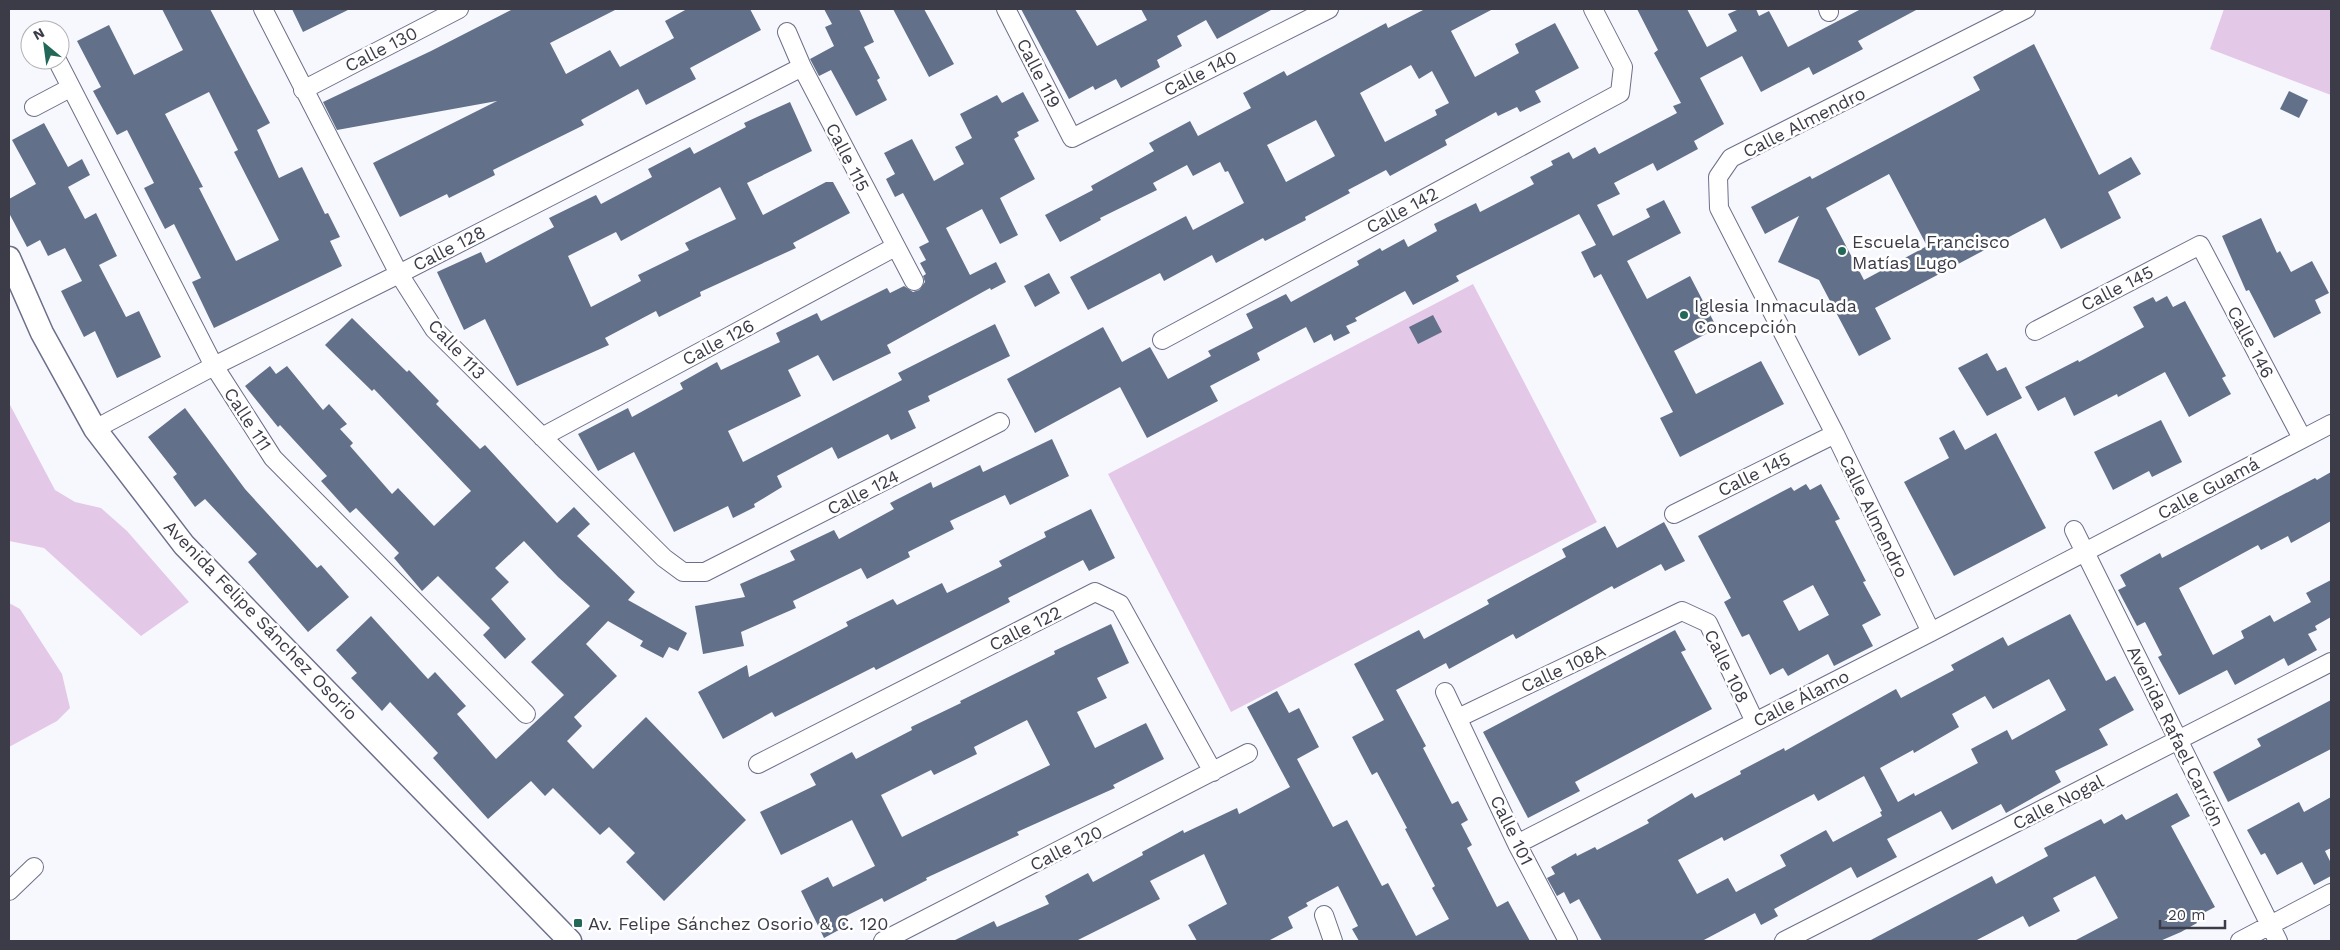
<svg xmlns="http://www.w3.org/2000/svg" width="2340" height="950" font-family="'Work Sans',sans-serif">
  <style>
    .green { fill: #e4c8e8 }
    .building { fill: #627189; fill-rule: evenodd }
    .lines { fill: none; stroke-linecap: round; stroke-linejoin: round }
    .minor-casing { stroke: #6c6f8a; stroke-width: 20 }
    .tertiary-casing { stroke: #6c6f8a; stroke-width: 25 }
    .minor { stroke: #fff; stroke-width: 18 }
    .tertiary { stroke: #fff; stroke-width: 22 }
    .poi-dot { fill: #236759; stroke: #fff; stroke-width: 2 }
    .labels { text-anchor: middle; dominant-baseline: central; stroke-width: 5; stroke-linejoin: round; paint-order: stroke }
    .street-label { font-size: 18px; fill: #3b3c48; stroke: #fff }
    .poi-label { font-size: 18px; fill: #3b3c48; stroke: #fff; text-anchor: start }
  </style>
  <rect width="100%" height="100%" fill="#f7f8fe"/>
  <!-- green -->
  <path class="green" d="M2224 9H2331V95L2210 49Z
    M1473 284 1597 522 1231 712 1108 474Z
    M9 403 55 490 75 502 101 508 127 531 189 602 141 636 44 548 9 541Z
    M9 603 20 609 62 674 70 708 57 721 9 747Z"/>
  <!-- building -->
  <path class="building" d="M162 9H210L270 123 257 130 279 178 302 167 325 214 328 213 340 237 330 241 342 266 214 328 192 282 201 278 174 224 165 229 144 188 154 183 127 130 117 135 93 91 101 87 77 41 109 25 134 75 183 50ZM209 92 238 150 234 152 279 240 236 261 199 188 203 187 165 114Z
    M292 9H350L303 32Z
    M513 9H617L550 43 566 74 610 50 620 67 674 38 665 21 687 9H750L761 30 690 68 696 79 646 105 638 89 581 120 584 125 493 170 495 175 449 198 447 194 400 217 373 163 497 101 337 130 323 102 431 51Z
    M824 9H859L874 42 864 47 880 78 877 80 887 100 856 116 831 70 819 76 810 59 834 46 825 27 832 24Z
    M893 9H924L954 64 929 77Z
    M1021 9H1075L1097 46 1147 20 1141 9H1273L1217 39 1206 20 1177 36 1182 46 1157 60 1160 67 1121 88 1116 79 1095 90 1093 86 1069 99Z
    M1425 9H1493L1451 31 1475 77 1519 53 1515 44 1555 23 1579 68 1535 91 1541 102 1520 112 1517 107 1498 116 1496 112 1445 140 1447 145 1390 176 1386 170 1348 190 1350 193 1305 217 1306 220 1265 241 1263 238 1216 263 1212 255 1164 281 1160 273 1088 310 1070 277 1186 216 1193 230 1244 203 1228 171 1225 172 1220 162 1193 176 1187 165 1153 183 1157 190 1100 218 1101 220 1060 242 1045 215 1093 190 1091 186 1154 151 1149 143 1190 121 1198 136 1251 108 1243 93 1284 71 1287 76 1386 23 1388 28ZM1411 65 1419 79 1432 71 1449 103 1435 110 1437 115 1385 142 1360 93ZM1316 120 1335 156 1286 182 1267 145Z
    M1637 9H1687L1707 47 1737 31 1728 14 1739 9H1756L1759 16 1769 11 1788 47 1861 9H1918L1858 41 1863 49 1813 75 1809 67 1761 92 1742 56 1700 78 1724 124 1694 141 1698 149 1657 171 1653 163 1614 183 1620 194 1597 205 1613 236 1650 217 1646 209 1664 200 1681 233 1627 261 1647 299 1690 276 1717 328 1674 351 1696 394 1761 361 1784 404 1680 457 1660 418 1673 412 1601 274 1594 278 1581 252 1596 245 1579 214 1456 276 1459 281 1413 305 1405 291 1355 318 1357 321 1346 326 1350 333 1334 341 1331 334 1314 343 1306 327 1257 353 1260 360 1210 386 1218 401 1147 438 1120 387 1035 433 1007 379 1103 327 1122 362 1150 347 1168 379 1211 356 1208 351 1253 328 1246 314 1286 294 1291 302 1359 265 1357 261 1380 248 1382 251 1404 239 1408 247 1437 231 1434 224 1476 203 1480 212 1534 184 1530 177 1553 165 1551 161 1569 152 1573 159 1595 147 1599 154 1677 113 1673 106 1681 103 1654 53 1658 50Z
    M2034 44 2099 175 2131 157 2141 174 2108 192 2121 218 2061 249 2045 218 1875 308 1891 339 1859 356 1819 280 1778 262 1799 216 1765 234 1751 207 1810 176 1812 179 1980 90 1973 77ZM1889 174 1927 246 1864 280 1826 208Z
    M2289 91 2308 100 2299 118 2280 109Z
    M1023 92 1039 121 1017 132 1019 136 1014 139 1035 179 1000 198 1018 235 1000 244 982 209 946 228 970 275 996 262 1006 282 991 290 990 288 887 345 891 353 833 381 818 355 788 370 801 396 728 431 743 462 902 380 898 373 995 324 1010 356 928 396 930 401 908 411 916 428 891 440 888 434 838 459 832 447 777 476 782 487 754 504 755 507 733 518 728 506 674 532 634 452 598 471 578 434 628 408 632 417 683 389 680 383 717 362 721 370 780 342 776 333 817 313 821 321 887 288 890 293 904 286 913 292 919 290 925 282 923 276 926 274 920 263 926 260 919 247 929 242 903 193 895 197 886 179 895 174 884 153 912 139 934 181 964 164 955 147 972 138 960 114 997 95 1002 103Z
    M790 102 812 151 747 183 763 215 826 182H833L850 213 793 243 796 248 700 292 701 296 659 317 656 311 605 338 609 345 517 386 485 319 464 330 437 272 481 252 486 263 554 227 549 218 596 195 601 204 652 177 648 169 690 147 694 154 746 127 744 123ZM720 187 736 219 685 243 689 250 638 275 641 281 591 307 568 256 616 232 621 241Z
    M44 123 68 167 82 159 90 175 68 187 85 219 96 213 117 256 99 265 126 317 139 311 161 357 117 378 95 331 84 337 61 291 82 281 65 248 48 256 40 240 27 247 9 213V199L36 184 12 140Z
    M2261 218 2277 253 2280 251 2291 272 2312 261 2329 293 2315 300 2321 313 2274 338 2249 290 2246 291 2222 236Z
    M1049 273 1060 293 1035 307 1024 286Z
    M2167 296 2173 307 2185 301 2226 376 2222 378 2231 394 2189 417 2165 372 2118 397 2117 394 2074 416 2065 397 2038 411 2025 387 2078 360 2079 362 2144 327 2133 307 2153 297 2156 302Z
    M1433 315 1442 332 1418 344 1409 327Z
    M352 318 407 372 409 370 439 401 436 404 480 449 485 445 557 523 574 507 590 524 577 536 635 592 628 600 687 633 678 651 669 647 663 658 640 646 643 641 608 621 586 644 617 676 574 717 582 726 567 741 593 769 646 717 746 820 664 901 626 862 635 853 609 827 600 835 553 788 545 796 531 781 488 819 433 758 438 753 390 702 382 711 351 678 357 673 336 650 371 616 428 679 435 672 466 706 457 714 496 759 564 695 531 662 590 606 558 577 524 541 495 568 509 582 491 599 526 639 505 659 483 635 490 628 438 576 422 591 394 558 399 553 356 508 350 513 321 481 327 476 280 425 278 427 245 386 270 366 276 374 287 366 323 410 329 404 347 424 340 429 353 443 350 446 392 494 398 488 434 526 471 491 374 389 372 391 325 345Z
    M1987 353 1997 371 2006 367 2022 398 1987 416 1958 368Z
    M185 408 245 489 317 568 321 565 349 597 308 632 248 562 257 554 205 499 195 507 173 477 177 474 148 437Z
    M2161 420 2182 462 2152 477 2149 471 2113 490 2094 452Z
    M1954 430 1965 450 1996 433 2046 528 1954 576 1904 482 1949 458 1939 438Z
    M1052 439 1069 476 1010 505 1005 495 950 521 954 529 908 552 910 557 867 579 861 568 793 601 796 608 741 632 744 646 703 654 695 606 745 597 740 584 795 560 790 551 834 530 839 539 894 509 890 503 931 482 933 488 980 465 983 472Z
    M2331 472V521L2291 543 2288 536 2261 550 2258 545 2179 588 2213 655 2244 638 2241 631 2270 615 2274 622 2311 602 2306 593 2331 580V617L2315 626 2317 630 2308 634 2317 650 2288 666 2284 658 2235 685 2227 670 2179 695 2158 657 2162 655 2145 622 2137 626 2118 590 2126 586 2120 575 2160 553 2162 558 2315 478 2317 480Z
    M1806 484 1810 490 1821 484 1840 519 1835 521 1866 581 1863 582 1881 615 1862 625 1873 646 1834 666 1828 654 1788 676 1783 668 1770 675 1749 634 1742 637 1724 602 1731 598 1698 536 1791 487 1794 491ZM1813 585 1829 615 1799 631 1783 601Z
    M1091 509 1115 558 1089 571 1083 560 1008 598 1010 602 876 670 874 667 775 717 772 712 723 739 698 692 747 665 749 677 848 626 846 622 893 599 897 605 942 583 947 593 1002 566 999 561 1046 537 1044 532Z
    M1664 522 1685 561 1665 571 1661 564 1614 589 1612 586 1516 639 1513 634 1449 669 1446 663 1396 690 1426 746 1423 748 1452 804 1458 801 1468 820 1461 824 1472 845 1467 848 1497 907 1508 901 1530 941H1359L1352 929 1358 926 1338 886 1306 903 1308 906 1288 917 1293 928 1268 941H1197L1188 925 1227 904 1204 854 1150 881 1160 899 1076 941H953L994 921 997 927 1049 904 1045 896 1088 873 1093 882 1143 855 1142 852 1183 830 1184 833 1237 808 1239 814 1290 787 1247 707 1277 691 1289 713 1299 708 1319 747 1297 759 1333 827 1347 820 1382 886 1388 883 1416 936 1449 919 1432 888 1435 886 1405 829 1407 828 1377 772 1372 775 1352 737 1384 720 1354 664 1419 630 1424 639 1489 604 1487 600 1566 557 1562 549 1605 526 1617 548Z
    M2070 614 2106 681 2115 676 2134 710 2099 729 2108 745 2055 771 2061 782 2022 804 2006 813 2001 804 1952 830 1941 811 1887 839 1897 857 1857 878 1851 867 1774 909 1778 916 1761 925 1755 913 1702 941H1602L1579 899 1570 904 1564 892 1557 896 1547 878 1555 874 1551 867 1576 853 1577 856 1595 847 1597 850 1649 823 1647 820 1692 793 1695 798 1741 774 1740 771 1784 748 1785 751 1896 689 1901 698 1954 670 1951 665 2003 637 2008 646ZM2049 679 2066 710 2012 740 2007 730 1971 749 1978 763 1915 796 1914 793 1898 802 1880 768 1913 750 1914 753 1959 727 1952 714 1985 696 1993 709ZM1864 776 1882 811 1880 812 1882 816 1833 842 1826 830 1780 855 1786 866 1736 892 1728 878 1697 894 1678 860 1722 837 1724 841 1814 794 1818 801Z
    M1111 624 1129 663 1097 678 1107 698 1077 712 1095 748 1146 723 1164 759 1113 785 1115 788 1017 832 1019 835 926 878 927 880 884 902 882 898 844 917 848 925 824 938 801 891 828 877 833 887 875 866 852 820 781 855 760 812 816 785 810 774 852 752 856 759 912 730 911 727 961 703 960 701 1055 654 1054 651ZM1027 720 1050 765 902 837 881 795 931 770 934 775 977 754 974 747Z
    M1675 630 1686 650 1681 652 1712 709 1575 782 1580 791 1528 818 1483 732Z
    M2331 700V749L2228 802 2213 772 2261 746 2257 739Z
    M2177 793 2190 816 2171 826 2215 907 2194 918 2197 923 2181 932 2160 941H2074L2118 918 2095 876 2053 898 2060 911 2029 927 2023 916 1975 941H1869L1992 876 1996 884 2048 856 2044 848 2101 819 2104 824 2122 814 2126 820Z
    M2331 797V848L2325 851 2331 863V876L2314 885 2302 862 2277 875 2265 853 2261 855 2247 830 2299 802 2304 812Z"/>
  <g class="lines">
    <!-- minor casing -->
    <g class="minor-casing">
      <path id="minor" d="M263 9 399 274 434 329 664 558 683 572H705L1000 422
        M1006 9 1072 138 1329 9
        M1828 9 1829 12
        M787 32 802 67 914 281
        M57 60 214 366 273 458 526 714
        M303 90 459 9
        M34 107 70 88
        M2035 331 2200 245 2302 438
        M1162 340 1620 93 1623 67 1593 9
        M95 429 214 366 399 274 802 67
        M542 437 895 247
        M1674 514 1835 434
        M2074 530 2278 941
        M1931 632 1835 434 1719 208 1718 177 1731 158 2026 9
        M1445 692 1517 844 1568 941
        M1458 718 1682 611 1708 623 1755 722
        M758 764 1095 592 1120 604 1213 772
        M1517 844 1931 632 2331 424
        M9 891 34 867
        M1324 915 1333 941
        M883 941 1248 753
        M1784 941 2331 662
        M2240 941 2331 893"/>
    </g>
    <!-- tertiary casing -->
    <g class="tertiary-casing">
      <path id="tertiary" d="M9 258 42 333 95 429 184 545 570 941"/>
    </g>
    <!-- minor -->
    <use href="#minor" class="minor"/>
    <!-- tertiary -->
    <use href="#tertiary" class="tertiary"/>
  </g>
  <!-- markers -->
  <g class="poi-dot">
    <circle cx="1842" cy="251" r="5"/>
    <circle cx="1684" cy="315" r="5"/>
    <rect x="573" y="918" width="10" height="10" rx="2.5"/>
  </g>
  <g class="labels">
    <!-- street labels -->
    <g class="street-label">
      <text transform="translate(381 49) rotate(-27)">Calle 130</text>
      <text transform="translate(1039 73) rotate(63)">Calle 119</text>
      <text transform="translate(1200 73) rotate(-27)">Calle 140</text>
      <text transform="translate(1804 122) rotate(-27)">Calle Almendro</text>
      <text transform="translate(848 157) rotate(63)">Calle 115</text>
      <text transform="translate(1402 210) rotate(-28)">Calle 142</text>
      <text transform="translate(449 248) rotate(-27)">Calle 128</text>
      <text transform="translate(2117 288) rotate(-27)">Calle 145</text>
      <text transform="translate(718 342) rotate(-28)">Calle 126</text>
      <text transform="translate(2251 342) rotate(62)">Calle 146</text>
      <text transform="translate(457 349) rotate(47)">Calle 113</text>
      <text transform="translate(248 419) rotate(57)">Calle 111</text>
      <text transform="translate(1754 474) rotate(-26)">Calle 145</text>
      <text transform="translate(2208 488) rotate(-28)">Calle Guamá</text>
      <text transform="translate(863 492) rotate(-27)">Calle 124</text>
      <text transform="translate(1874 516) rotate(64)">Calle Almendro</text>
      <text transform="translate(261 620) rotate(46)">Avenida Felipe Sánchez Osorio</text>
      <text transform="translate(1025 628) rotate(-27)">Calle 122</text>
      <text transform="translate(1727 666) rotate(64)">Calle 108</text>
      <text transform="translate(1563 668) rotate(-25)">Calle 108A</text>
      <text transform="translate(1801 698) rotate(-27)">Calle Álamo</text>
      <text transform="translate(2176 736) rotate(64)">Avenida Rafael Carrión</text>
      <text transform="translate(2058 802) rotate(-27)">Calle Nogal</text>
      <text transform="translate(1512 830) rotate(64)">Calle 101</text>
      <text transform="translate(1066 848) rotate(-27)">Calle 120</text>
    </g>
    <!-- poi labels -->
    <g class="poi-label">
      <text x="1852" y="241">Escuela Francisco<tspan x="1852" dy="21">Matías Lugo</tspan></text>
      <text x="1694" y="305">Iglesia Inmaculada<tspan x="1694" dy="21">Concepción</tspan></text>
      <text x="588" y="923">Av. Felipe Sánchez Osorio &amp; C. 120</text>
    </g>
  </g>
  <!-- border -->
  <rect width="2340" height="950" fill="none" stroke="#3b3c48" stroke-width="20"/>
  <!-- north arrow -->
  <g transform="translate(45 45) rotate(331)"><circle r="24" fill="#ffffff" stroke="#b1b1b6"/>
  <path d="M0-4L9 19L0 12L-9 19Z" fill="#236759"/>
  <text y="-8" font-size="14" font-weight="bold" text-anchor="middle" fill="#3b3c48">N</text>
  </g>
  <!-- scale -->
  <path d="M2160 920v8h65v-8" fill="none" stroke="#3b3c48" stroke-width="2.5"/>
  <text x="2168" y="920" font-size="15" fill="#3b3c48" stroke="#ffffff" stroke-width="4" paint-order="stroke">20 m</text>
</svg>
